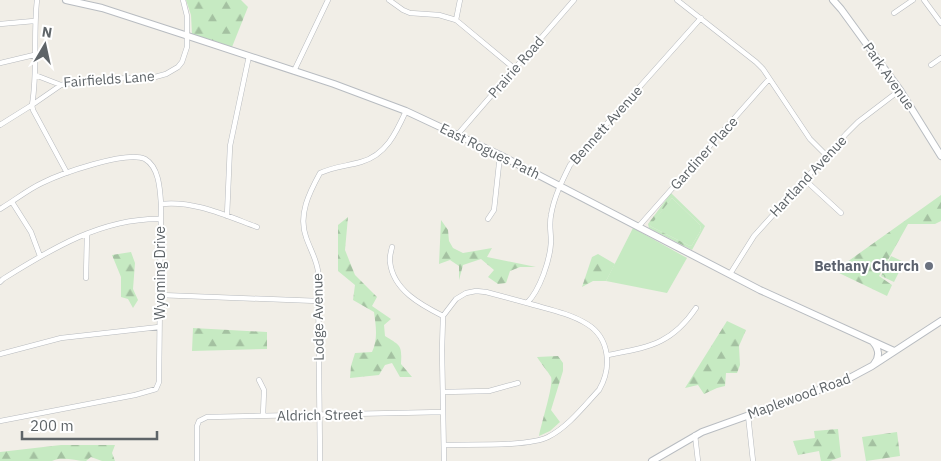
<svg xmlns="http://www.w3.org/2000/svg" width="941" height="461" font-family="'IBM Plex Sans',sans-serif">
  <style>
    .green { fill: #c6eac2 }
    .forest { fill: url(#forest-firs); fill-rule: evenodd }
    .park { fill: url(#park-crowns) }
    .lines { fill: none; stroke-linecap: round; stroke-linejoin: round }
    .street-casing { stroke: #b7babe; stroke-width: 5.5 }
    .secondary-casing { stroke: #b8bcc1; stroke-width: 8 }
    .street { stroke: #fff; stroke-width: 4.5 }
    .secondary { stroke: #fff; stroke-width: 6 }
    .worship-dot { fill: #6b7280; stroke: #fff; stroke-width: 2 }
    .labels { text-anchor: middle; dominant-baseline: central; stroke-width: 4; stroke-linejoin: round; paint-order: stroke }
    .street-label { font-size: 14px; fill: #5e6468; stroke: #fff }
    .worship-label { font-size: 14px; font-weight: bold; fill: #5b616d; stroke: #fff; text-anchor: end }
  </style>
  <defs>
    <pattern id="forest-firs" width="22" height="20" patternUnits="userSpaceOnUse" patternTransform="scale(1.25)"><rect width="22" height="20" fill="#c6eac2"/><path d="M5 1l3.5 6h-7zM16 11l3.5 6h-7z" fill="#a4c1a1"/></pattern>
    <pattern id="park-crowns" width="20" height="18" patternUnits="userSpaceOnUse" patternTransform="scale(1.25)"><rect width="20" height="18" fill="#c6eac2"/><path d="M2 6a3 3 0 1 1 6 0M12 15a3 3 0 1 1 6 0" fill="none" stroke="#a4c1a1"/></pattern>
  </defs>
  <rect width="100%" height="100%" fill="#f1eee7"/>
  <!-- green -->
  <path class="green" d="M672 198 700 225 701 230 692 245 690 246 650 226 651 224Z
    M633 228 687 258 667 293 606 281Z"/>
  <!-- forest -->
  <path class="forest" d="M186 0H241L248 7 232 47 192 34 191 15Z
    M671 193 705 226 692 250 649 228 648 224ZM672 198 700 225 701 230 692 245 690 246 650 226Z
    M941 195V221L935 224H908L879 276 892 285 887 296 839 273 840 267Z
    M348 217 345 250 355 275 377 297 372 306 391 319 384 325 385 336C401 346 402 345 401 364L412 377H400L392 363 385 365 379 375 350 378 351 366 355 353 372 352C378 339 376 327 374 312L353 300 355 285 338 271V225Z
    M441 220 448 230 449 241 453 248 463 253 492 248 487 257 536 267H520L510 271 506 283 498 284 488 277 494 270 481 259 463 265 459 280V266L450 260 439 264Z
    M131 252 135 263 133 289 138 300 133 308 128 299 121 297V277L112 255Z
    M598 254 615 264 606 281H593L582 287 592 257Z
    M727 321 746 330 739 346 740 365 737 373H726L725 386 717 388 704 394 698 385 685 388Z
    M193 328 267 332V349L192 351Z
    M558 356 563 363V371L551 410 560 422 550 431 539 436C541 424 554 384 551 377 548 372 541 363 537 357Z
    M838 429 841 457 830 461H821L819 451 798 455 793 441 815 438 814 431Z
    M897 432 900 456 866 461 862 437Z
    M61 445H115L112 453 115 461H102L91 457 86 461C75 461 62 456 52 461H0V452Z"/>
  <!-- park -->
  <path class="park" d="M891 256 904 262 894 282 881 276Z"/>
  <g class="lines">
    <!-- street casing -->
    <g class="street-casing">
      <path id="street" d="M389 0 403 10 410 13 439 15 456 20 515 69
        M677 0 756 62 763 69 810 139 827 156
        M924 0 941 23
        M894 13 913 0
        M456 20 460 0
        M0 24 34 21
        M0 63 34 55
        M931 65 941 58
        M294 71 328 0
        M35 75 61 85 86 80 155 77 166 74 178 67 182 62 187 47V16L183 0
        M61 85 32 105 33 110 67 173
        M0 125 32 105C38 70 33 35 37 0
        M458 134 574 0
        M804 179 841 213
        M12 202 31 232 40 256
        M161 204C193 200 227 216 257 227
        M0 209C14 201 27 190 42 183 60 174 127 150 145 159 159 167 160 189 161 204L159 382 156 389 135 395 0 421
        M227 216 230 146 249 56
        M488 219 494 210 500 155
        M639 226 769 79
        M392 247C391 252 389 258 390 262 393 290 421 305 443 316
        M730 274 754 236 846 134 858 122 900 90
        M86 278 87 234
        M0 282 3 279C51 249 102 218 160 219
        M160 295 318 301
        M0 354 61 338 159 327
        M608 355C648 347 671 345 696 308
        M259 380 264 390 263 416
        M443 392 489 391 518 383
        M748 415 753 461
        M695 435 698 461
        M444 445C469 444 527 447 548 437 568 427 584 406 599 390 612 368 610 338 587 324 569 313 547 309 527 303
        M197 461V426L199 421 207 417 443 412
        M320 461 318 271C316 258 310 249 306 237 298 215 309 193 320 173 333 167 347 166 361 162 386 155 396 133 406 111
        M444 461 442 350 443 316 456 299 466 293 476 291 486 292 527 303C540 290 550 260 551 242 551 233 549 224 551 215 554 197 562 181 570 165L701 18"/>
    </g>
    <!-- secondary casing -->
    <g class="secondary-casing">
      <path id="secondary" d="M66 0 102 8 188 36 334 84 406 111 500 155 760 290 894 351
        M833 0 841 9 900 90 941 156
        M873 342C879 349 880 357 874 364
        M652 461 702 432 844 381 872 366 941 321"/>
    </g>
    <!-- street -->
    <use href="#street" class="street"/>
    <!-- secondary -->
    <use href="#secondary" class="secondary"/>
  </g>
  <!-- markers -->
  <circle class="worship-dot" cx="929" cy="266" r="5"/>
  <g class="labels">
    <!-- street labels -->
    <g class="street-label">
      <text transform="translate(516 67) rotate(-49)">Prairie Road</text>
      <text transform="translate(889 76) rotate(55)">Park Avenue</text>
      <text transform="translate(109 79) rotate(-4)">Fairfields Lane</text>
      <text transform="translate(606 125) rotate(-48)">Bennett Avenue</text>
      <text transform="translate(490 151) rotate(26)">East Rogues Path</text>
      <text transform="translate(704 153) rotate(-48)">Gardiner Place</text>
      <text transform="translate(808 176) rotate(-47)">Hartland Avenue</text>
      <text transform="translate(160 273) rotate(-90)">Wyoming Drive</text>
      <text transform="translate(318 317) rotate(-91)">Lodge Avenue</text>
      <text transform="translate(799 396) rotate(-20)">Maplewood Road</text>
      <text transform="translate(320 415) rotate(-1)">Aldrich Street</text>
    </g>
    <!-- worship labels -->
    <g class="worship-label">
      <text x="919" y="266">Bethany Church</text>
    </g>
  </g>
  <!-- north arrow -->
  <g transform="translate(45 45) rotate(9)" stroke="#ffffff" stroke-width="4" paint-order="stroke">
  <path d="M0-4L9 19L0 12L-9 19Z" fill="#5e6468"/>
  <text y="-8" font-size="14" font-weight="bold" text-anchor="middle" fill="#5e6468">N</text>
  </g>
  <!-- scale -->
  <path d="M22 431v8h135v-8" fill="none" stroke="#5e6468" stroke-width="2.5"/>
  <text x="30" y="431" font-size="15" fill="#5e6468" stroke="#ffffff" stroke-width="4" paint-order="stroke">200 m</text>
</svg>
